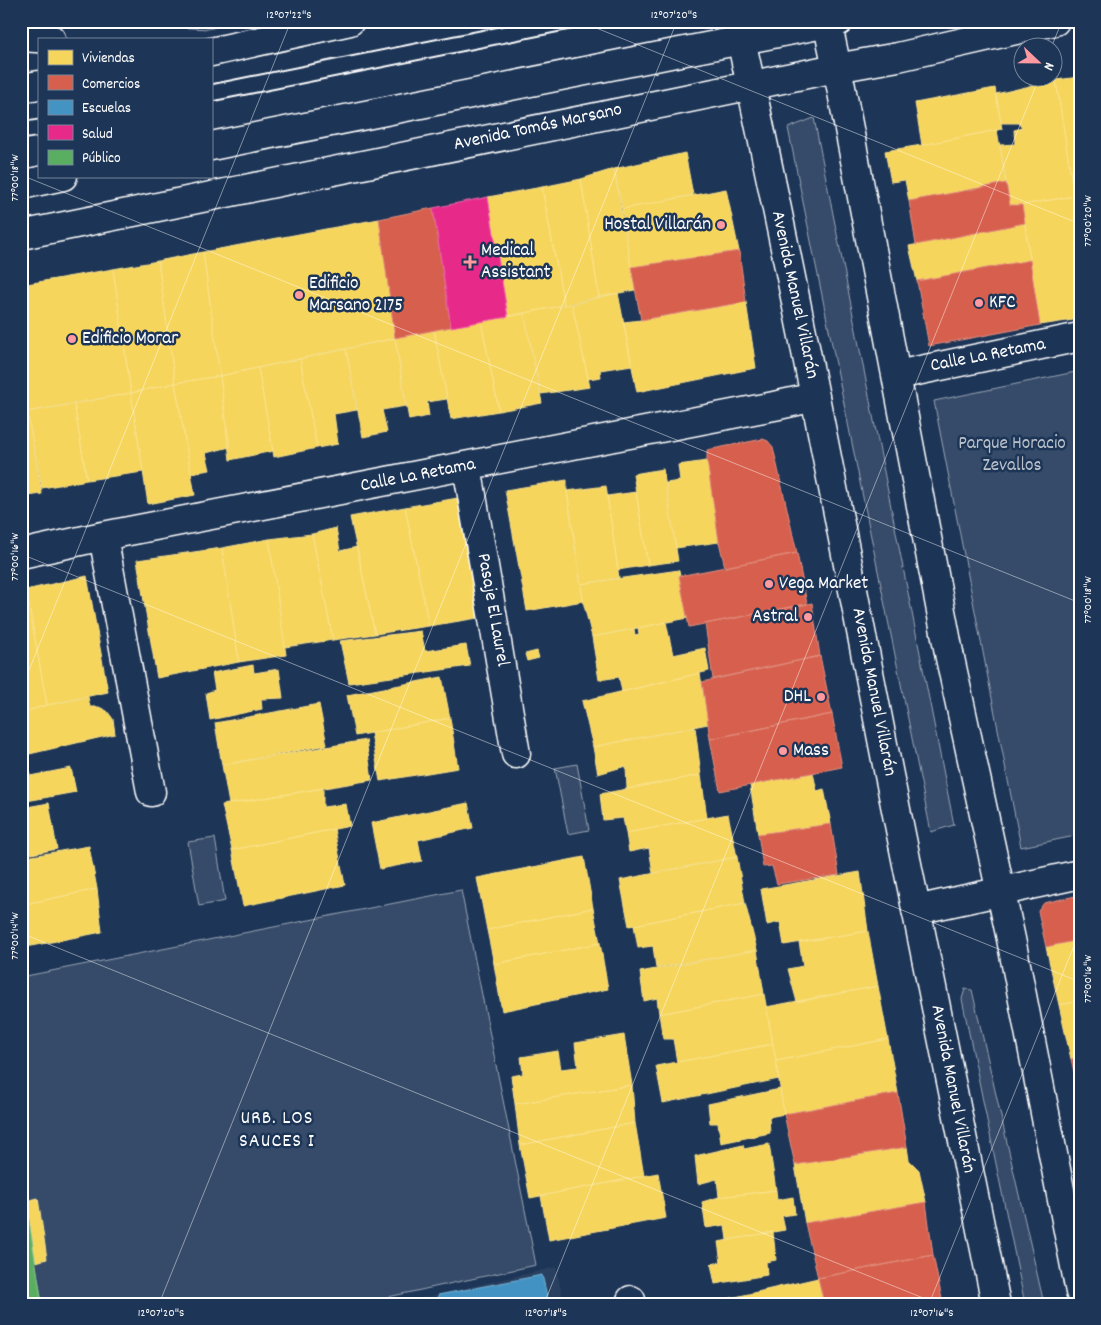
<svg xmlns="http://www.w3.org/2000/svg" width="1101" height="1325" font-family="Dekko,sans-serif">
  <style>
    .built { fill: #2a4161 }
    .green { fill: #364b69; stroke: #9aa5b4 }
    .homes { fill: #f6d55c; stroke: #f9e28d }
    .shops { fill: #d6604d; stroke: #e29082 }
    .schools { fill: #4393c3; stroke: #7bb3d5 }
    .health { fill: #e7298a; stroke: #ee69ad }
    .public { fill: #5aae61; stroke: #8cc690 }
    .lines { fill: none; stroke-linecap: round; stroke-linejoin: round }
    .lane-casing { stroke: #fff; stroke-width: 19 }
    .street-casing { stroke: #fff; stroke-width: 31 }
    .secondary-casing { stroke: #fff; stroke-width: 31 }
    .primary-casing { stroke: #fff; stroke-width: 31 }
    .lane { stroke: #1d3557; stroke-width: 15 }
    .street { stroke: #1d3557; stroke-width: 28 }
    .secondary { stroke: #1d3557; stroke-width: 28 }
    .primary { stroke: #1d3557; stroke-width: 28 }
    .ticks { fill: none; stroke: #fff; stroke-width: 1; stroke-opacity: 0.45 }
    .poi-dot { fill: #ff9aa2; stroke: #1d3557; stroke-width: 2 }
    .labels { text-anchor: middle; dominant-baseline: central; stroke-width: 5; stroke-linejoin: round; paint-order: stroke }
    .street-label { font-size: 19px; fill: #fff; stroke: #1d3557 }
    .poi-label { font-size: 19px; fill: #fff; stroke: #1d3557; text-anchor: start }
    .park-label { font-size: 19px; fill: #b9c0ca; stroke: #1d3557 }
    .neighbourhood-label { font-size: 20px; letter-spacing: 1px; fill: #fff; stroke: #1d3557 }
    .neatline { fill: none; stroke: #fff; stroke-width: 2 }
    .ticks-label { font-size: 12px; text-anchor: middle; fill: #fff }
  </style>
  <rect width="100%" height="100%" fill="#1d3557"/>
  <filter id="ink" filterUnits="userSpaceOnUse"><feTurbulence type="fractalNoise" baseFrequency=".02" numOctaves="2"/><feDisplacementMap in="SourceGraphic" scale="10" xChannelSelector="R" yChannelSelector="G"/><feConvolveMatrix kernelMatrix="1 2 1 2 8 2 1 2 1" color-interpolation-filters="sRGB"/></filter>
  <g filter="url(#ink)">
    <!-- built -->
    <path class="built" d="M556 1267 564 1304H396Z"/>
    <!-- green -->
    <path class="green" d="M67 21H241L208 29Z
      M814 118 954 825 931 832 788 128Z
      M1080 371V835L1021 847 934 401Z
      M577 764 589 830 568 834 555 768Z
      M215 838 225 901 199 906 188 842Z
      M461 890 536 1265 356 1304H42L24 1189H21V977Z
      M965 989 972 990 1044 1304H1025L962 999Z"/>
    <!-- homes -->
    <path class="homes" d="M1080 77V195L1074 196 1056 80Z
      M1056 80 1074 196 1022 205H1010L1000 145 1015 144 1014 130 1022 128 1018 123H1001L996 94Z
      M995 88 1002 129 922 145 915 103Z
      M997 130 1006 183 909 201 905 180 891 182 885 151 922 145Z
      M685 153 693 195 622 209 614 169Z
      M614 169 635 290 599 297 581 179Z
      M581 179 599 297 564 305 542 187Z
      M542 187 564 305 508 317 488 197Z
      M726 189 739 251 631 267 622 209Z
      M1080 195V231L1074 196Z
      M1074 196 1080 231V319L1040 325 1022 205Z
      M379 219 395 338 220 376 203 252Z
      M1025 223 1030 260 917 281 909 246Z
      M203 252 220 376 175 383 158 261Z
      M158 261 175 383 131 393 113 269Z
      M113 269 131 393 21 413V285Z
      M618 293 632 365 600 370 601 377 588 379 572 304Z
      M746 302 756 368 637 392 623 322 641 320Z
      M572 304 590 387 541 394 524 313Z
      M524 313 542 403 499 411 481 321Z
      M481 321 499 411 451 419 434 330Z
      M434 330 447 399 427 402 429 416 409 420 395 338Z
      M395 338 406 406 382 410 387 432 363 437 346 349Z
      M346 349 357 410 334 414 338 444 317 448 300 359Z
      M300 359 317 448 274 457 258 368Z
      M258 368 273 451 230 460 220 376Z
      M220 376 230 447 206 453 210 470 191 473 175 383Z
      M175 383 195 495 148 504 131 393Z
      M131 393 143 472 87 480 74 404Z
      M74 404 87 480 42 488 27 412Z
      M27 412 42 494 21 497V413Z
      M707 461 719 542 676 548 666 483 680 481 678 465Z
      M663 469 678 561 648 565 633 474Z
      M567 480V491L583 601 527 611 505 490Z
      M606 486 619 578 581 584 567 491Z
      M636 492 648 565 618 570 607 496Z
      M458 498 478 618 429 626 405 507Z
      M405 507 429 626 375 634 350 517Z
      M336 528 340 551 357 547 375 634 333 640 312 534Z
      M312 534 333 640 285 647 269 539Z
      M269 539 286 655 239 662 222 548Z
      M222 548 239 662 157 678 137 560Z
      M679 570 688 618 592 637 583 601 581 584Z
      M87 576 108 692 47 705 26 590Z
      M26 590 47 705 21 713V591Z
      M666 622 673 655 705 648 709 671 622 692 619 677 599 680 592 637 634 629 635 635 639 634 638 628Z
      M421 631 425 651 466 645 470 666 349 683 340 641Z
      M537 651 539 658 527 661 525 654Z
      M253 665 254 673 279 669 283 698 261 699 262 709 210 720 206 693 215 690 212 673Z
      M700 673 708 724 593 747 582 701Z
      M442 677 450 718 355 736 347 695Z
      M88 697 90 707H99L107 711 113 719 115 734 21 756V713L47 705Z
      M319 704 327 745 222 765 215 723Z
      M450 718 458 768 380 781 371 733Z
      M695 727 701 775 627 789 626 766 598 774 593 747Z
      M366 740 372 780 229 804 222 765Z
      M27 759 30 776 71 768 76 792 21 802V760Z
      M813 773 817 791 824 789 831 824 758 834 750 785Z
      M701 775 707 818 626 833 623 818 603 820 600 794Z
      M323 788V807L346 804 350 826 232 850 222 805Z
      M49 803 57 849 21 856V808Z
      M468 803 473 828 418 840 422 861 380 869 371 823Z
      M728 814 737 857 653 873 649 848 629 852 626 833Z
      M334 829 345 885 243 906 232 850Z
      M89 846 97 889 21 905V858Z
      M584 857 593 908 487 930 477 878Z
      M737 857 745 903 629 926 620 880Z
      M860 872 868 931 784 945 780 922 767 925 761 889Z
      M97 889 102 932 21 948V905Z
      M745 903 757 950 656 968 653 946 638 948 634 925Z
      M593 908 600 943 494 964 487 930Z
      M868 931 878 986 797 1002 788 969 803 966 799 942Z
      M1080 940V1001L1059 1005 1046 947Z
      M600 943 608 989 502 1011 494 964Z
      M757 950 764 994 659 1014 657 998 644 1001 640 972Z
      M878 986 888 1039 776 1061 766 1007Z
      M764 994 773 1044 677 1062 673 1039H663L659 1014Z
      M1080 1001V1057L1071 1059 1059 1005Z
      M624 1035 632 1085 515 1104 511 1076 523 1074 521 1057 558 1051 561 1069 578 1067 575 1043Z
      M888 1039 898 1093 784 1114 776 1061Z
      M773 1044 779 1079 663 1103 656 1066Z
      M632 1085 635 1123 520 1145 515 1104Z
      M780 1089 784 1114 769 1117 770 1133 721 1143 718 1123H710L708 1104Z
      M635 1123 644 1176 530 1198 520 1145Z
      M769 1144 776 1190 719 1197 717 1179 698 1184 695 1156 743 1145 744 1149Z
      M907 1147 909 1160 919 1170 926 1202 805 1223 795 1165Z
      M658 1173 666 1218 549 1240 541 1196Z
      M776 1190 777 1200 793 1197 795 1214 782 1216 785 1230 727 1240 725 1225 706 1228 702 1202 719 1197Z
      M38 1198 47 1259 36 1262 26 1201Z
      M773 1232 776 1260 766 1262 767 1275 715 1284 711 1264 721 1262 718 1242Z
      M818 1278 824 1304H705Z"/>
    <!-- shops -->
    <path class="shops" d="M1006 183 1010 205H1022L1025 223 916 245 909 201Z
      M433 208 451 327 395 338 379 219Z
      M739 251 746 302 641 320 631 267Z
      M1030 260 1040 325 929 346 917 281Z
      M763 439 768 441 773 447 797 553 725 567 719 542 707 461V450Z
      M797 553 807 604 689 627 679 576Z
      M812 603 820 656 713 679 705 624Z
      M820 656 832 714 710 739 702 682Z
      M832 714 842 767 720 791 710 739Z
      M831 824 839 875 777 884 772 866 763 867 758 834Z
      M1080 895V940L1046 947 1038 911 1044 903Z
      M1080 1057V1097L1071 1059Z
      M898 1093 907 1147 795 1165 784 1114Z
      M926 1202 933 1255 818 1278 805 1223Z
      M933 1255 943 1304H824L818 1278Z"/>
    <!-- schools -->
    <path class="schools" d="M542 1275 549 1304H440L438 1295Z"/>
    <!-- health -->
    <path class="health" d="M488 197 508 317 451 327 433 208Z"/>
    <!-- public -->
    <path class="public" d="M21 1201H26L42 1304H21Z"/>
    <g class="lines">
      <!-- lane casing -->
      <g class="lane-casing">
        <path id="lane" d="M211 93 570 21
          M21 131 39 128"/>
      </g>
      <!-- street casing -->
      <g class="street-casing">
        <path id="street" d="M897 375 1080 337
          M467 466 516 754
          M103 536 151 792
          M21 554 103 536 774 406 815 397
          M916 910 1080 874
          M631 1300 632 1304"/>
      </g>
      <!-- secondary casing -->
      <g class="secondary-casing">
        <path id="secondary" d="M737 21C792 272 840 524 889 775 924 952 960 1128 996 1304
          M827 21 841 87 950 658 1011 939 1080 1292
          M21 235 836 68 898 57 1055 21"/>
      </g>
      <!-- primary casing -->
      <g class="primary-casing">
        <path id="primary" d="M21 37 51 39
          M211 52 350 21
          M21 88 39 85
          M211 146 675 53 839 21
          M21 185 63 176"/>
      </g>
      <!-- lane -->
      <use href="#lane" class="lane"/>
      <!-- street -->
      <use href="#street" class="street"/>
      <!-- secondary -->
      <use href="#secondary" class="secondary"/>
      <!-- primary -->
      <use href="#primary" class="primary"/>
    </g>
  </g>
  <!-- ticks -->
  <path class="ticks" d="M579 21 1080 224M1051 48 1062 21M21 175 1080 603M21 554 1080 982M21 690 291 21M21 933 938 1304M159 1304 677 21M544 1304 1039 78M929 1304 1080 931"/>
  <!-- markers -->
  <g class="poi-dot">
    <circle cx="721" cy="225" r="5"/>
    <path d="M467.5 254.5h5v5h5v5h-5v5h-5v-5h-5v-5h5z"/>
    <circle cx="299" cy="295" r="5"/>
    <circle cx="979" cy="303" r="5"/>
    <circle cx="72" cy="339" r="5"/>
    <circle cx="769" cy="584" r="5"/>
    <circle cx="808" cy="617" r="5"/>
    <circle cx="821" cy="697" r="5"/>
    <circle cx="783" cy="751" r="5"/>
  </g>
  <g class="labels">
    <!-- street labels -->
    <g class="street-label">
      <text transform="translate(538 128) rotate(-12)">Avenida Tomás Marsano</text>
      <text transform="translate(794 295) rotate(78)">Avenida Manuel Villarán</text>
      <text transform="translate(988 356) rotate(-11)">Calle La Retama</text>
      <text transform="translate(418 476) rotate(-11)">Calle La Retama</text>
      <text transform="translate(492 610) rotate(80)">Pasaje El Laurel</text>
      <text transform="translate(873 692) rotate(79)">Avenida Manuel Villarán</text>
      <text transform="translate(952 1089) rotate(79)">Avenida Manuel Villarán</text>
    </g>
    <!-- poi labels -->
    <g class="poi-label">
      <text x="711" y="225" text-anchor="end">Hostal Villarán</text>
      <text x="481" y="251">Medical<tspan x="481" dy="22">Assistant</tspan></text>
      <text x="309" y="284">Edificio<tspan x="309" dy="22">Marsano 2175</tspan></text>
      <text x="989" y="303">KFC</text>
      <text x="82" y="339">Edificio Morar</text>
      <text x="779" y="584">Vega Market</text>
      <text x="798" y="617" text-anchor="end">Astral</text>
      <text x="811" y="697" text-anchor="end">DHL</text>
      <text x="793" y="751">Mass</text>
    </g>
    <!-- park labels -->
    <g class="park-label">
      <text x="1012" y="444">Parque Horacio<tspan x="1012" dy="22">Zevallos</tspan></text>
    </g>
    <!-- neighbourhood labels -->
    <g class="neighbourhood-label">
      <text x="277" y="1119">URB. LOS<tspan x="277" dy="23">SAUCES I</tspan></text>
    </g>
  </g>
  <!-- margin -->
  <rect width="1101" height="1325" fill="none" stroke="#1d3557" stroke-width="55"/>
  <!-- legend -->
  <rect x="38" y="38" width="175" height="140" fill="#1d3557" stroke="#77869a"/>
  <rect x="48" y="50" width="25" height="15" fill="#f6d55c" stroke="#77869a"/>
  <text x="82" y="62" font-size="15" fill="#ffffff">Viviendas</text>
  <rect x="48" y="75" width="25" height="15" fill="#d6604d" stroke="#77869a"/>
  <text x="82" y="88" font-size="15" fill="#ffffff">Comercios</text>
  <rect x="48" y="100" width="25" height="15" fill="#4393c3" stroke="#77869a"/>
  <text x="82" y="112" font-size="15" fill="#ffffff">Escuelas</text>
  <rect x="48" y="125" width="25" height="15" fill="#e7298a" stroke="#77869a"/>
  <text x="82" y="138" font-size="15" fill="#ffffff">Salud</text>
  <rect x="48" y="150" width="25" height="15" fill="#5aae61" stroke="#77869a"/>
  <text x="82" y="162" font-size="15" fill="#ffffff">Público</text>
  <!-- north arrow -->
  <g transform="translate(1038 62) rotate(112)"><circle r="24" fill="#1d3557" stroke="#77869a"/>
  <path d="M0-4L9 19L0 12L-9 19Z" fill="#ff9aa2"/>
  <text y="-8" font-size="14" font-weight="bold" text-anchor="middle" fill="#ffffff">N</text>
  </g>
  <rect x="28" y="28" width="1046" height="1270" class="neatline"/>
  <g class="ticks-label">
    <text x="289" y="18">12°07'22"S</text>
    <text x="674" y="18">12°07'20"S</text>
    <text transform="translate(14 178) rotate(-90)" y="4">77°00'18"W</text>
    <text transform="translate(1087 221) rotate(-90)" y="4">77°00'20"W</text>
    <text transform="translate(14 557) rotate(-90)" y="4">77°00'16"W</text>
    <text transform="translate(1087 600) rotate(-90)" y="4">77°00'18"W</text>
    <text transform="translate(14 936) rotate(-90)" y="4">77°00'14"W</text>
    <text transform="translate(1087 979) rotate(-90)" y="4">77°00'16"W</text>
    <text x="161" y="1316">12°07'20"S</text>
    <text x="546" y="1316">12°07'18"S</text>
    <text x="932" y="1316">12°07'16"S</text>
  </g>
</svg>
